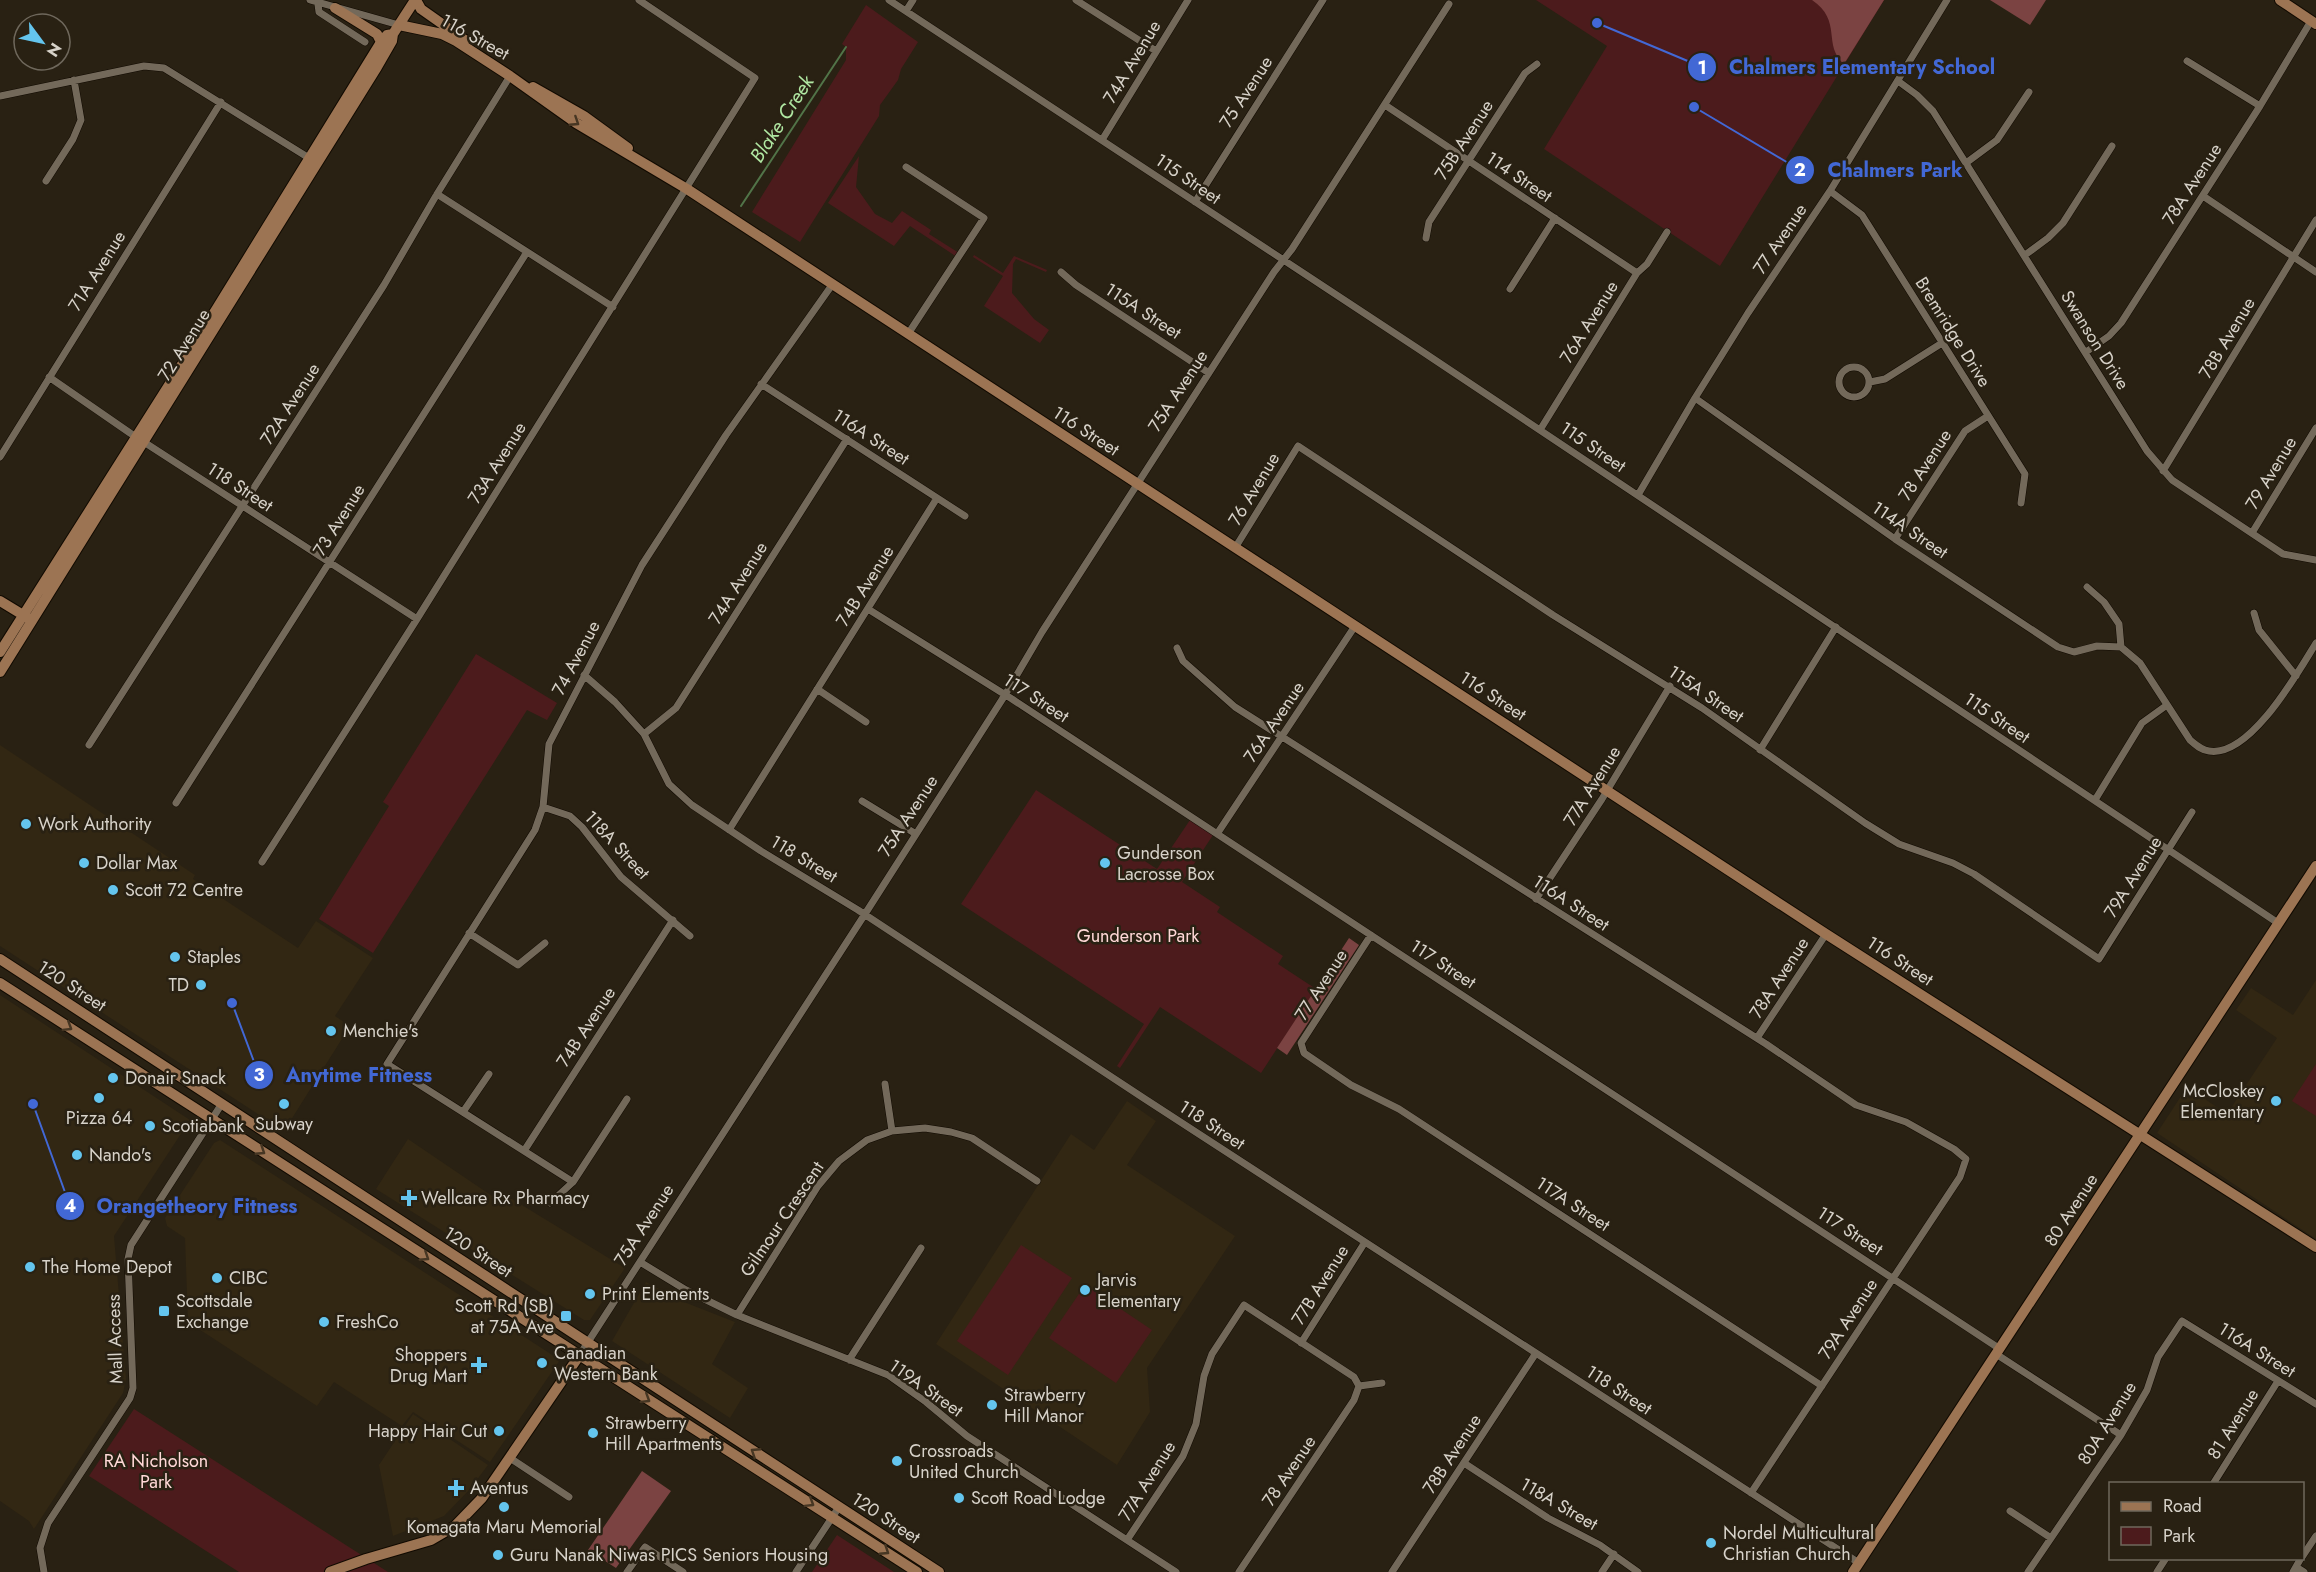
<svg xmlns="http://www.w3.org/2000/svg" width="2316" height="1572" font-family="Jost,sans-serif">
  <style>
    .built { fill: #322713 }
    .green { fill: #4c1b1c }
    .forest { fill: #7b4342 }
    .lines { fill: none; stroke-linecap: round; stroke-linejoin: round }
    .stream { stroke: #517448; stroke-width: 2 }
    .street-casing { stroke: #110a01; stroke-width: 8 }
    .secondary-casing { stroke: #110a01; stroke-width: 12 }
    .street { stroke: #73695a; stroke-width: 7 }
    .secondary { stroke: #9c7453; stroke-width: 10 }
    .oneway { stroke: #463623 }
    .poi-dot { fill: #64c5ee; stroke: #292113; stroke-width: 2 }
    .labels { text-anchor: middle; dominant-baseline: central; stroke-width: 5; stroke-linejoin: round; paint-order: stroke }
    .street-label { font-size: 18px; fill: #d7d2c9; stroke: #292113 }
    .poi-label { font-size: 18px; fill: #d7d2c9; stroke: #292113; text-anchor: start }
    .park-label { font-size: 18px; fill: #ffd8d7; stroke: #292113 }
    .water-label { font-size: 20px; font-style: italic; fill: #b0e7a2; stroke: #292113 }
    .leader { fill: none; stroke: #4268d5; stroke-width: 2 }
    .callout-dot { fill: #4268d5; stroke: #292113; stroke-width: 2 }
    .mark-label { font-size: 18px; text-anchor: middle; font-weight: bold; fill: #fff }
    .callout-label { font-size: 20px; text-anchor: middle; font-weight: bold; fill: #4268d5; stroke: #292113; stroke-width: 5; stroke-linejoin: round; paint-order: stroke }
  </style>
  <rect width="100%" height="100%" fill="#292113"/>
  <!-- built -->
  <path class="built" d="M0 745 195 875 193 879 298 948 316 921 373 958 335 1016 350 1026 284 1131 0 946Z
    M2316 980V1239L2157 1133 2187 1087 2227 1114 2277 1038 2236 1010 2251 988 2293 1015Z
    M0 995 190 1120 114 1236 126 1379 123 1393 34 1529 29 1521 0 1501Z
    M1127 1101 1156 1121 1127 1165 1235 1236 1147 1368 1150 1412 1117 1465 936 1344 1071 1134 1094 1150Z
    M408 1139 495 1198 512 1199 625 1268 590 1320H584L376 1189Z
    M220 1140 560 1360 490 1462 413 1412 402 1426 334 1382 317 1406 188 1322 185 1238 167 1226 165 1218 214 1143Z
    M646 1282 684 1302 735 1322 712 1364 748 1388 730 1418 612 1341Z
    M413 1414 488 1465 470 1489 444 1516 393 1536 379 1465Z"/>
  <!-- green -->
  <path class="green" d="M1536 0H1884L1720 266 1544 149 1607 46Z
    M866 5 918 42 901 69 898 80 880 105 879 116 800 242 752 212 846 60V47L842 44Z
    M859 156 856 187 875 214 892 223 902 211 931 230 929 234 959 253 957 257 910 226 894 246 828 203Z
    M974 255 1003 273 1014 256 1047 270 1046 272 1016 259 1013 264 1012 293 1034 319 1049 330 1040 343 984 306 1003 276 973 257Z
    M476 654 557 703 547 720 527 710 373 953 319 919 389 806 383 802Z
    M1036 790 1157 869 1190 820 1213 835 1182 882 1220 907 1217 912 1283 956 1278 964 1316 989 1261 1073 1160 1007 1120 1068 1117 1066 1144 1024 961 904Z
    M2316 1064V1116L2292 1101Z
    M1021 1245 1072 1278 1008 1375 957 1341Z
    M1085 1285 1152 1330 1116 1383 1049 1338Z
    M134 1409 352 1549 388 1572H239L89 1476Z
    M837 1535 894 1572H812Z"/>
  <!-- forest -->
  <path class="forest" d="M1812 0H1884L1844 64C1822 45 1843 21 1812 0Z
    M1990 0H2046L2030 25Z
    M1349 938 1359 945 1287 1055 1277 1048Z
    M642 1471 671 1491 616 1568 588 1550Z"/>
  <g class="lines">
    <!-- stream -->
    <path class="stream" d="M741 206 846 47"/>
    <!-- street casing -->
    <g class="street-casing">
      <path id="street" d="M310 0 399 25
        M889 0 1417 348 2278 923
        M1076 0 1156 51
        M318 4 319 12 365 42
        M906 11 913 0
        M2187 61 2260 106
        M1898 81 1917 95 1933 111 2147 451 2172 480 2283 554 2316 560
        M0 96 144 66 164 68 309 158
        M1385 105 1637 273
        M1102 140 1188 0
        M1966 163 1997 140 2029 92
        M906 167 984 218 908 334
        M46 181 73 139 81 120 74 80
        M1830 191 1862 215 2025 474 2021 503
        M437 194 613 307
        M2203 196 2316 272
        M1195 202 1323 0
        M1426 238 1429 222 1525 73 1537 64
        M2025 255 2048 238 2063 223 2112 146
        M1061 272 1076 285 1209 373
        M1510 289 1555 218
        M2086 352 2109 336 2121 323 2260 106 2311 21
        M1839 382a15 15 0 1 1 30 0a15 15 0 1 1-30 0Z
        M49 377 130 433 417 619
        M1870 382 1885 379 1942 343
        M761 384 965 516
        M1695 398 1895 539 2058 647 2074 652 2097 646 2121 647
        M1540 430 1637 273 1647 264 1667 232
        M0 457 221 102
        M2163 471 2316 220
        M1638 495 1695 398 1748 313 1830 191 1947 0
        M2252 533 2316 428
        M1895 539 1965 431 1988 416
        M1235 548 1298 446 1553 615 1702 708 1865 823 1899 844 1953 863 1974 874 2099 959 2192 812
        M2087 587 2104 602 2119 624 2121 647 2140 663 2190 740C2196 745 2201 750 2209 751 2250 758 2298 672 2316 643
        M868 609 1012 699 2000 1349
        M2254 613 2259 630 2296 676
        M1177 648 1183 661 1235 707 1766 1044 1856 1105 1906 1122 1954 1149 1966 1159 1960 1177 1751 1493
        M584 675 615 702 644 734 669 784 692 805 761 851 858 910 1145 1099 1859 1563
        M817 689 866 722
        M644 734 676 708 847 439
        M89 745 384 285 437 194 510 76
        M1760 750 1836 627
        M2095 800 2142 723 2167 705
        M862 801 916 834
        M176 803 527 252
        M543 807 570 816 582 827 621 877 690 936
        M729 830 937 498
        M1217 834 1355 626
        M262 862 417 619 755 78 639 0
        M1536 899 1602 799 1670 686
        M469 933 518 965 545 943
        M1371 935 1301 1043 1304 1053 1351 1085 1399 1109 1822 1386
        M1757 1038 1826 934
        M885 1084 892 1131
        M463 1112 489 1074
        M524 1151 673 920
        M573 1182 387 1064 535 830 543 807 549 744 642 565 726 435 832 285
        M550 1203 573 1182 627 1099
        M640 1262 686 1290 737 1315 888 1375 926 1402 967 1436 1176 1572
        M737 1315 818 1186 839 1161 867 1140 892 1131 925 1128 951 1132 972 1138 1037 1181
        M1301 1343 1365 1242
        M1996 1354 2121 1435
        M579 1356 865 914 1005 695 1042 632 1274 272 1292 249 1449 4
        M849 1360 921 1248
        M1359 1386 1382 1383
        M510 1458 569 1497
        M1464 1463 1548 1518 1600 1545 1638 1572
        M2213 1484 2278 1381
        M2010 1511 2051 1538
        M1127 1540 1183 1456 1196 1424 1204 1376 1212 1354 1244 1305 1354 1377 1359 1386
        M2302 1557 2316 1536
        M2296 1567 2304 1572
        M44 1572 40 1548 48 1523 130 1398 133 1388 128 1259 131 1245 221 1105
        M627 1572 645 1547 683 1572
        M796 1572 839 1507
        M1239 1572 1354 1400 1359 1386
        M1392 1572 1536 1353
        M1602 1572 1614 1554
        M2028 1572 2121 1435 2147 1390 2158 1357 2182 1321 2316 1404
        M2157 1572 2166 1558
        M2293 1572 2301 1558"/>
    </g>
    <!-- secondary casing -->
    <g class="secondary-casing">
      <path id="secondary" d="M416 0 421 9 465 40
        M2280 0 2316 24
        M335 8 377 34 381 42
        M399 25 442 34 456 41 510 76 576 123 687 189 1826 934 2316 1247
        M533 87 584 116 628 148
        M0 601 28 618
        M0 652 190 352 381 42 387 35 393 34
        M0 672 377 67 392 41 393 34 415 0
        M0 959 939 1572
        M0 983 917 1572
        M330 1572 366 1559 431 1540 455 1526 482 1498 579 1356
        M1853 1572 2316 866"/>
    </g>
    <!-- street -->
    <use href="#street" class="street"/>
    <!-- secondary -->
    <use href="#secondary" class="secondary"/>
  </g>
  <!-- one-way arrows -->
  <defs><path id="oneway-chevron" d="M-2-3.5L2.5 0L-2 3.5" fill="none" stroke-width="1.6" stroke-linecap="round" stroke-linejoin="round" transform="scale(1.5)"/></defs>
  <g class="oneway">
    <use href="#oneway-chevron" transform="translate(575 122) rotate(33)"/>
    <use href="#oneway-chevron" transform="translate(68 1027) rotate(32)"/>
    <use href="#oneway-chevron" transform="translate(261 1151) rotate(33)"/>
    <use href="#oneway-chevron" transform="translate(425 1257) rotate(33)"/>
    <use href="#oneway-chevron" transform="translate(646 1399) rotate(32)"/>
    <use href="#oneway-chevron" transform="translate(755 1452) rotate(-147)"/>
    <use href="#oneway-chevron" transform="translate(810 1503) rotate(32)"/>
    <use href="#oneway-chevron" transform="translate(885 1551) rotate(33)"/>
  </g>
  <!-- markers -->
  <g class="poi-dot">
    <circle cx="26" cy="824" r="6"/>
    <circle cx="84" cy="863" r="6"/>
    <circle cx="1105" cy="863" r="6"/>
    <circle cx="113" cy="890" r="6"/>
    <circle cx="175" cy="957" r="6"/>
    <circle cx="201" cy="985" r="6"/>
    <circle cx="331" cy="1031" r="6"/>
    <circle cx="113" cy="1078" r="6"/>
    <circle cx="99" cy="1098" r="6"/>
    <circle cx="2276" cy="1101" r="6"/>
    <circle cx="284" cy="1104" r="6"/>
    <circle cx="150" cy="1126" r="6"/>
    <circle cx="77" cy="1155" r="6"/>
    <path d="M406 1189h6v6h6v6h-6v6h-6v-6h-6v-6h6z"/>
    <circle cx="30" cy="1267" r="6"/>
    <circle cx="217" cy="1278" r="6"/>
    <circle cx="1085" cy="1290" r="6"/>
    <circle cx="590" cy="1294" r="6"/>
    <rect x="158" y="1305" width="12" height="12" rx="3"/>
    <rect x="560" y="1310" width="12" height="12" rx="3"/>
    <circle cx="324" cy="1322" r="6"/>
    <circle cx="542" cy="1363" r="6"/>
    <path d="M476 1356h6v6h6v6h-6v6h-6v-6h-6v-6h6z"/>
    <circle cx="992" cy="1405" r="6"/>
    <circle cx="499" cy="1431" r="6"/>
    <circle cx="593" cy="1433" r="6"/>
    <circle cx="897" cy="1461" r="6"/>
    <path d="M453 1479h6v6h6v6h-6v6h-6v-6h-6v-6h6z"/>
    <circle cx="959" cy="1498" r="6"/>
    <circle cx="504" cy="1507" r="6"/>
    <circle cx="1711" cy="1543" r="6"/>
    <circle cx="498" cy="1555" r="6"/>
  </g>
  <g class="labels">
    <!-- street labels -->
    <g class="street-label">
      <text transform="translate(475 37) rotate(29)">116 Street</text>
      <text transform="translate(1132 62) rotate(-59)">74A Avenue</text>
      <text transform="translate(1246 92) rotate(-57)">75 Avenue</text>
      <text transform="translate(1464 140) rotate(-57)">75B Avenue</text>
      <text transform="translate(1519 177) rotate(34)">114 Street</text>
      <text transform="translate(1188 179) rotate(34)">115 Street</text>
      <text transform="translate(2192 184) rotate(-57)">78A Avenue</text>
      <text transform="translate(1780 239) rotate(-56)">77 Avenue</text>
      <text transform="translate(97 271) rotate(-58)">71A Avenue</text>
      <text transform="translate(1143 311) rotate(33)">115A Street</text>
      <text transform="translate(1589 322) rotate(-58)">76A Avenue</text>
      <text transform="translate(1953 332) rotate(58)">Bremridge Drive</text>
      <text transform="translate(2227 338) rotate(-59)">78B Avenue</text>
      <text transform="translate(2095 340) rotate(58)">Swanson Drive</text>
      <text transform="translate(184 345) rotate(-58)">72 Avenue</text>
      <text transform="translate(1178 391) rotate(-57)">75A Avenue</text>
      <text transform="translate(290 404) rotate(-57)">72A Avenue</text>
      <text transform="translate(1086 431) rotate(33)">116 Street</text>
      <text transform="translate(871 437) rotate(33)">116A Street</text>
      <text transform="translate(1593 447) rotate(34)">115 Street</text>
      <text transform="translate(497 463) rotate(-58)">73A Avenue</text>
      <text transform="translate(1925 465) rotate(-57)">78 Avenue</text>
      <text transform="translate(2271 473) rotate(-59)">79 Avenue</text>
      <text transform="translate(240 487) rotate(33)">118 Street</text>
      <text transform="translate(1254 489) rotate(-59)">76 Avenue</text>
      <text transform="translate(339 520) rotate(-58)">73 Avenue</text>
      <text transform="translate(1910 530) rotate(34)">114A Street</text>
      <text transform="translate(738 583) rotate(-58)">74A Avenue</text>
      <text transform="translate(865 586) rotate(-58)">74B Avenue</text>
      <text transform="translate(576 658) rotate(-62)">74 Avenue</text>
      <text transform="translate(1706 694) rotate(34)">115A Street</text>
      <text transform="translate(1493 696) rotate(33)">116 Street</text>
      <text transform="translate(1036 698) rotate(33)">117 Street</text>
      <text transform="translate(1997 718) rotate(34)">115 Street</text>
      <text transform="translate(1274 722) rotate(-56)">76A Avenue</text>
      <text transform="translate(1592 786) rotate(-58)">77A Avenue</text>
      <text transform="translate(908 816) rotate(-57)">75A Avenue</text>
      <text transform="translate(617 845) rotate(47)">118A Street</text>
      <text transform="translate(804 859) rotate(31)">118 Street</text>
      <text transform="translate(2133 877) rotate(-58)">79A Avenue</text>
      <text transform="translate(1571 903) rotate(33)">116A Street</text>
      <text transform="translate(1900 961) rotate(33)">116 Street</text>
      <text transform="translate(1443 964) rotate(33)">117 Street</text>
      <text transform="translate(1779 978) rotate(-57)">78A Avenue</text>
      <text transform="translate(1321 985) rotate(-57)">77 Avenue</text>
      <text transform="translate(72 986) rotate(33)">120 Street</text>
      <text transform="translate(586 1027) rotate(-57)">74B Avenue</text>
      <text transform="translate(1212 1125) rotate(33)">118 Street</text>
      <text transform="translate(1573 1204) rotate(33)">117A Street</text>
      <text transform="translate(2071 1210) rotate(-57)">80 Avenue</text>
      <text transform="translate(782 1219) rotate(-56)">Gilmour Crescent</text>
      <text transform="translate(644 1225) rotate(-57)">75A Avenue</text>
      <text transform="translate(1850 1231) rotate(33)">117 Street</text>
      <text transform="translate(478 1252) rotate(33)">120 Street</text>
      <text transform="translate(1320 1285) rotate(-58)">77B Avenue</text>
      <text transform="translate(1848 1319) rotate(-57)">79A Avenue</text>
      <text transform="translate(115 1339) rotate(-92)">Mall Access</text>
      <text transform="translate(2257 1350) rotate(32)">116A Street</text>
      <text transform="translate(926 1388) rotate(35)">119A Street</text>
      <text transform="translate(1619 1390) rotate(33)">118 Street</text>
      <text transform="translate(2107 1423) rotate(-58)">80A Avenue</text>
      <text transform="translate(2233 1424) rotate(-58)">81 Avenue</text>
      <text transform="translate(1452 1454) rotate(-57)">78B Avenue</text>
      <text transform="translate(1289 1471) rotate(-56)">78 Avenue</text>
      <text transform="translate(1147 1481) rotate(-58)">77A Avenue</text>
      <text transform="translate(1559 1504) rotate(30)">118A Street</text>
      <text transform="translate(886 1518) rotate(33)">120 Street</text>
    </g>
    <!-- poi labels -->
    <g class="poi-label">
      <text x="38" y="824">Work Authority</text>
      <text x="1117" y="853">Gunderson<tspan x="1117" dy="21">Lacrosse Box</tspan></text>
      <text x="96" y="863">Dollar Max</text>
      <text x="125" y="890">Scott 72 Centre</text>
      <text x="187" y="957">Staples</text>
      <text x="189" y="985" text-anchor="end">TD</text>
      <text x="343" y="1031">Menchie's</text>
      <text x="125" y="1078">Donair Snack</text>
      <text x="2264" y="1091" text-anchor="end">McCloskey<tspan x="2264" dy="21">Elementary</tspan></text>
      <text x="99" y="1118" text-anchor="middle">Pizza 64</text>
      <text x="284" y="1124" text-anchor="middle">Subway</text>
      <text x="162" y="1126">Scotiabank</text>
      <text x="89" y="1155">Nando's</text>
      <text x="421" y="1198">Wellcare Rx Pharmacy</text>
      <text x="42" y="1267">The Home Depot</text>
      <text x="229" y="1278">CIBC</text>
      <text x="1097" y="1280">Jarvis<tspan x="1097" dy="21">Elementary</tspan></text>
      <text x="602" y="1294">Print Elements</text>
      <text x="176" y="1301">Scottsdale<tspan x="176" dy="21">Exchange</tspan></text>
      <text x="554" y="1306" text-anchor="end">Scott Rd (SB)<tspan x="554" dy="21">at 75A Ave</tspan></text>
      <text x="336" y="1322">FreshCo</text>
      <text x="554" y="1353">Canadian<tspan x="554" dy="21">Western Bank</tspan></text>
      <text x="467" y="1355" text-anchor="end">Shoppers<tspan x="467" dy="21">Drug Mart</tspan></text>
      <text x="1004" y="1395">Strawberry<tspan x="1004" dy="21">Hill Manor</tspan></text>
      <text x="605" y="1423">Strawberry<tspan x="605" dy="21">Hill Apartments</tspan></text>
      <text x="487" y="1431" text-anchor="end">Happy Hair Cut</text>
      <text x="909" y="1451">Crossroads<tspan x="909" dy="21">United Church</tspan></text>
      <text x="470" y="1488">Aventus</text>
      <text x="971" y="1498">Scott Road Lodge</text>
      <text x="504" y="1527" text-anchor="middle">Komagata Maru Memorial</text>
      <text x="1723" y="1533">Nordel Multicultural<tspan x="1723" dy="21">Christian Church</tspan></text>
      <text x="510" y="1555">Guru Nanak Niwas PICS Seniors Housing</text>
    </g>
    <!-- park labels -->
    <g class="park-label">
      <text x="1138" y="936">Gunderson Park</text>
      <text x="156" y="1461">RA Nicholson<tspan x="156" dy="21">Park</tspan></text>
    </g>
    <!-- water labels -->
    <g class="water-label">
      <text transform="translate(782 119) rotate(-57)">Blake Creek</text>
    </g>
  </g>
  <!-- callouts -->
  <path class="leader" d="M1597 23L1702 67M1694 107L1800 170M232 1003L259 1075M33 1104L70 1206"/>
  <g class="callout-dot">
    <circle cx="1597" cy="23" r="6"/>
    <circle cx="1694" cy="107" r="6"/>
    <circle cx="232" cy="1003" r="6"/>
    <circle cx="33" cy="1104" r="6"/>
    <circle cx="1702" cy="67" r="15"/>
    <circle cx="1800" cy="170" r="15"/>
    <circle cx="259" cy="1075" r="15"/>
    <circle cx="70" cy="1206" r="15"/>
  </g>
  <g class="mark-label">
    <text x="1702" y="74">1</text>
    <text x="1800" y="176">2</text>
    <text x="259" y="1081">3</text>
    <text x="70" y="1212">4</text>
  </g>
  <g class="callout-label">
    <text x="1862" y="74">Chalmers Elementary School</text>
    <text x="1895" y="177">Chalmers Park</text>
    <text x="359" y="1082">Anytime Fitness</text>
    <text x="197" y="1213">Orangetheory Fitness</text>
  </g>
  <!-- legend -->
  <rect x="2109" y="1482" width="195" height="78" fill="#292113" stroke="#6f685c" stroke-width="1.5"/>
  <rect x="2121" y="1502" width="30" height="9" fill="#9c7453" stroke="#6f685c" stroke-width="1.5"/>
  <text x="2163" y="1512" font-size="18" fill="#d7d2c9">Road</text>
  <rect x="2121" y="1527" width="30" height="18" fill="#4c1b1c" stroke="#6f685c" stroke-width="1.5"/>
  <text x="2163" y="1542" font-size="18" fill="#d7d2c9">Park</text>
  <!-- north arrow -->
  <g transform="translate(42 42) rotate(123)"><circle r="28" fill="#292113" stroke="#6f685c" stroke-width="1.5"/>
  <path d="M0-4.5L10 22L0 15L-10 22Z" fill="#64c5ee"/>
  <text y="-9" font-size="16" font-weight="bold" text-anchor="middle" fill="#d7d2c9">N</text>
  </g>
</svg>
